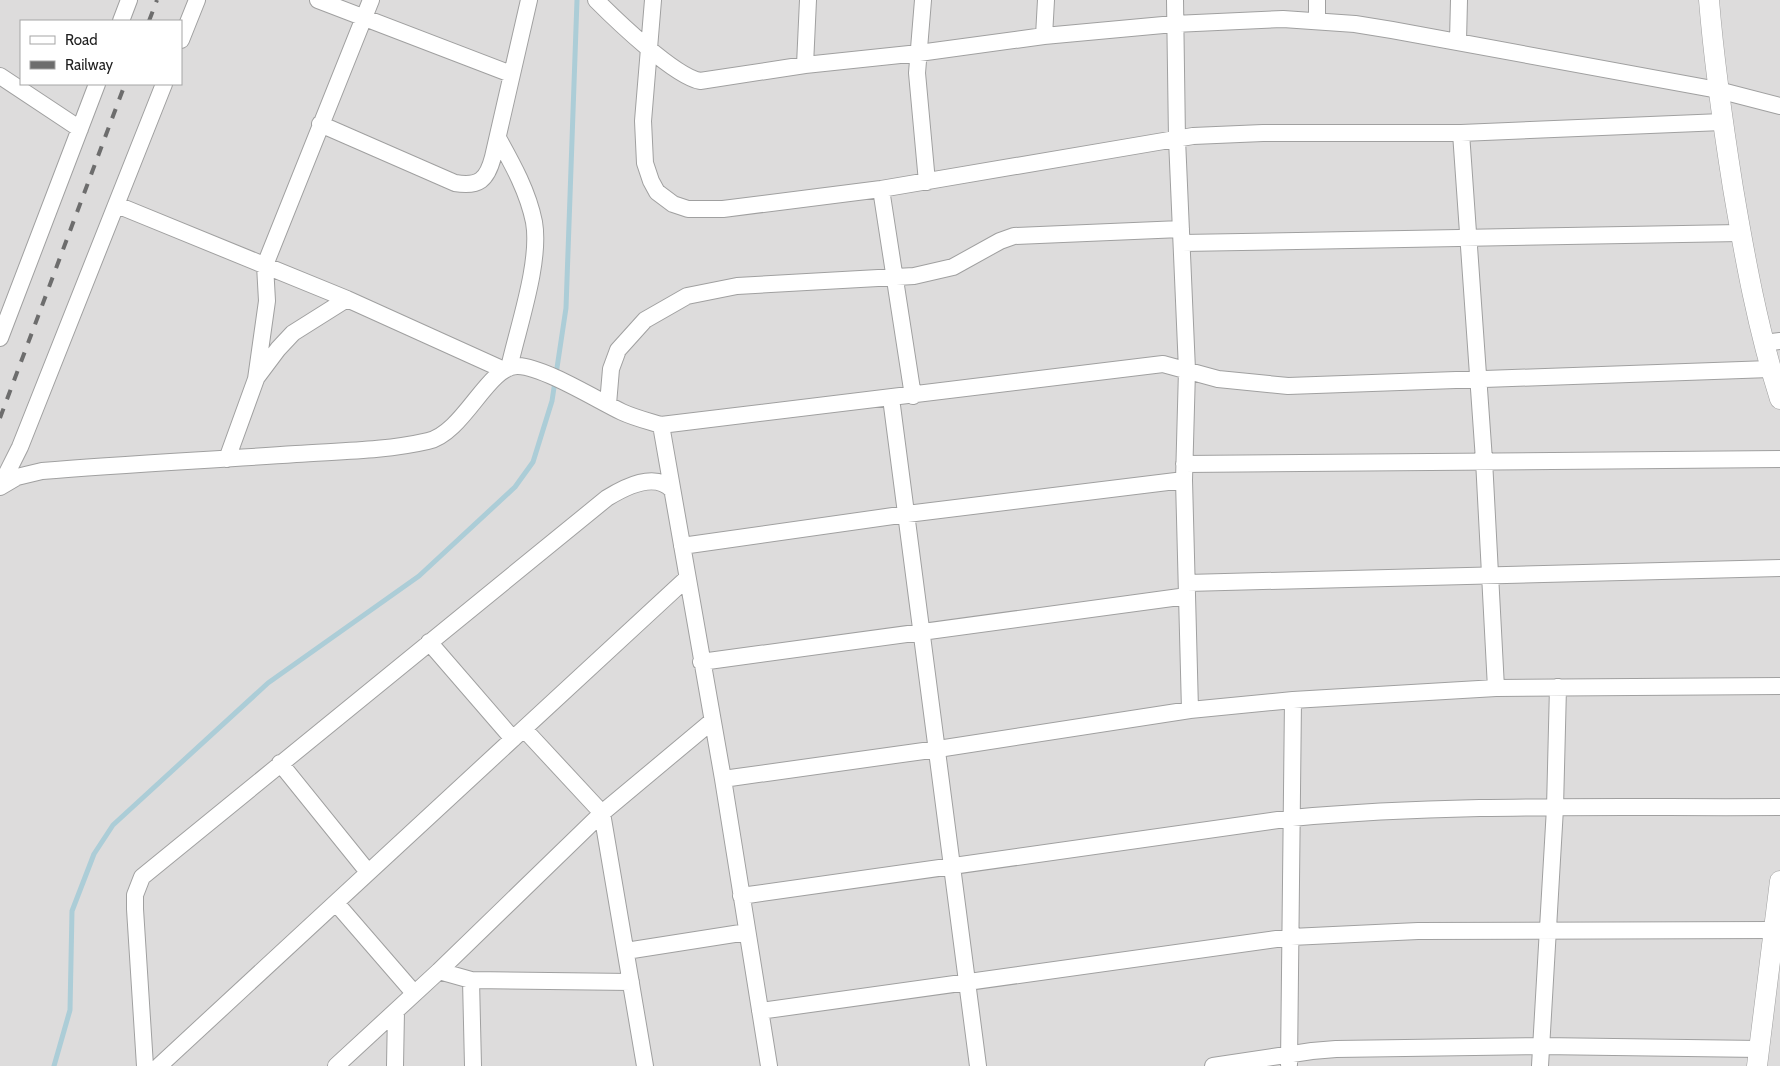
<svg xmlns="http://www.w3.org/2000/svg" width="1780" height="1066" font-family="Cabin,sans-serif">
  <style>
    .residential { fill: #dddcdc; fill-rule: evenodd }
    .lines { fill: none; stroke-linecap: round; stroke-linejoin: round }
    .stream { stroke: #accdd7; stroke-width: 5 }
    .minor-casing { stroke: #a0a0a0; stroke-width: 18 }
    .tertiary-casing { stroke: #a0a0a0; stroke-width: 21 }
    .minor { stroke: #fff; stroke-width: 16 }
    .tertiary { stroke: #fff; stroke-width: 20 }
    .rail { stroke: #6d6d6d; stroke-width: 4; stroke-dasharray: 10 10; stroke-linecap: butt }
  </style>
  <rect width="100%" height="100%" fill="#eeece6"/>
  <!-- residential -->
  <path class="residential" d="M0 0H1780V1066H0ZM21 21H181V84H21Z"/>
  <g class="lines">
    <!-- stream -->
    <path class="stream" d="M54 1066 70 1010 72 911 94 854 113 825 268 683 419 576 515 487 533 462 552 401 566 308 577 0"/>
    <!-- minor casing -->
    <g class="minor-casing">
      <path id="minor" d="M318 0 511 74
        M596 0C616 20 674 76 700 81L805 65 919 53 1044 36 1174 24 1283 19 1355 24 1392 30 1718 90 1780 106
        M653 0 643 121 645 163 651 181 657 192 673 204 688 209H723L881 189 1193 136 1263 133H1461L1722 122
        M923 0 917 73 927 182
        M1175 0 1177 139 1187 370 1184 480 1190 710
        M121 21 129 0
        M1317 21V0
        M1044 36 1046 0
        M181 40 197 0
        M1458 41 1459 0
        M805 65 808 0
        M0 76 80 129
        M320 124 455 183C479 187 487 180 493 157L529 0
        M1461 133 1484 460 1496 688
        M498 138C513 165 528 192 534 222 541 262 518 327 509 368
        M881 189 913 396
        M117 205 347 299 504 370
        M1182 243 1740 233
        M0 338 97 84
        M1764 343 1780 341
        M257 377 278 349 293 333 347 299
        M891 398 978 1066
        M608 404 611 369 618 350 645 320 687 296 737 286 914 276 953 267 1000 241 1014 236 1181 229
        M661 425 723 779 769 1066
        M227 459 256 379 267 301 265 265 371 0
        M1184 464 1780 459
        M0 487 17 477 42 471C126 464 211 460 296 454 339 451 385 451 428 441 464 433 488 365 518 366 544 367 597 400 622 412 635 418 648 421 661 425L1163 364 1218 379 1288 386 1770 369
        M0 487 20 447 164 84
        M682 546 907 514 1184 480
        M1187 583 1780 568
        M429 642 513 739
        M701 662 1187 596
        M524 729 602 813 645 1066
        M280 763 368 872
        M723 779 938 749 1190 710 1293 700 1496 688 1780 686
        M741 896 1292 818C1454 803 1618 808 1780 807
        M336 903 414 993
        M626 951 747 932
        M439 971 471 980 631 982
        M471 980 473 1066
        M760 1011 1291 937 1418 931 1774 930
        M1289 1064 1293 700
        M145 1066 135 909V895L142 877 607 498C625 487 655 471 672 490
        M159 1066 687 578
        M336 1066 439 971 602 813 711 722
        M395 1066 396 1011
        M1213 1066 1312 1051 1336 1049 1541 1046 1760 1049
        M1540 1066 1555 808 1558 687"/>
    </g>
    <!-- tertiary casing -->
    <g class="tertiary-casing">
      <path id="tertiary" d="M1709 0C1714 63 1723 125 1733 188 1745 259 1758 330 1780 399
        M1757 1066 1780 881"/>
    </g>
    <!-- minor -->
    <use href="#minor" class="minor"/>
    <!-- tertiary -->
    <use href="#tertiary" class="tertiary"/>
    <!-- rail -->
    <path class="rail" d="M149 21 157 0
      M0 418 125 84"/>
  </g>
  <!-- legend -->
  <rect x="20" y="20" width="162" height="65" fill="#ffffff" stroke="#a5a5a5"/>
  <rect x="30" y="36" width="25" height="8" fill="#ffffff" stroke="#a5a5a5"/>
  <text x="65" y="45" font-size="15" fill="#1f1f1f">Road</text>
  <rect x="30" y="61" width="25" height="8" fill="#6d6d6d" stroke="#a5a5a5"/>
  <text x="65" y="70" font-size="15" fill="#1f1f1f">Railway</text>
</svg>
